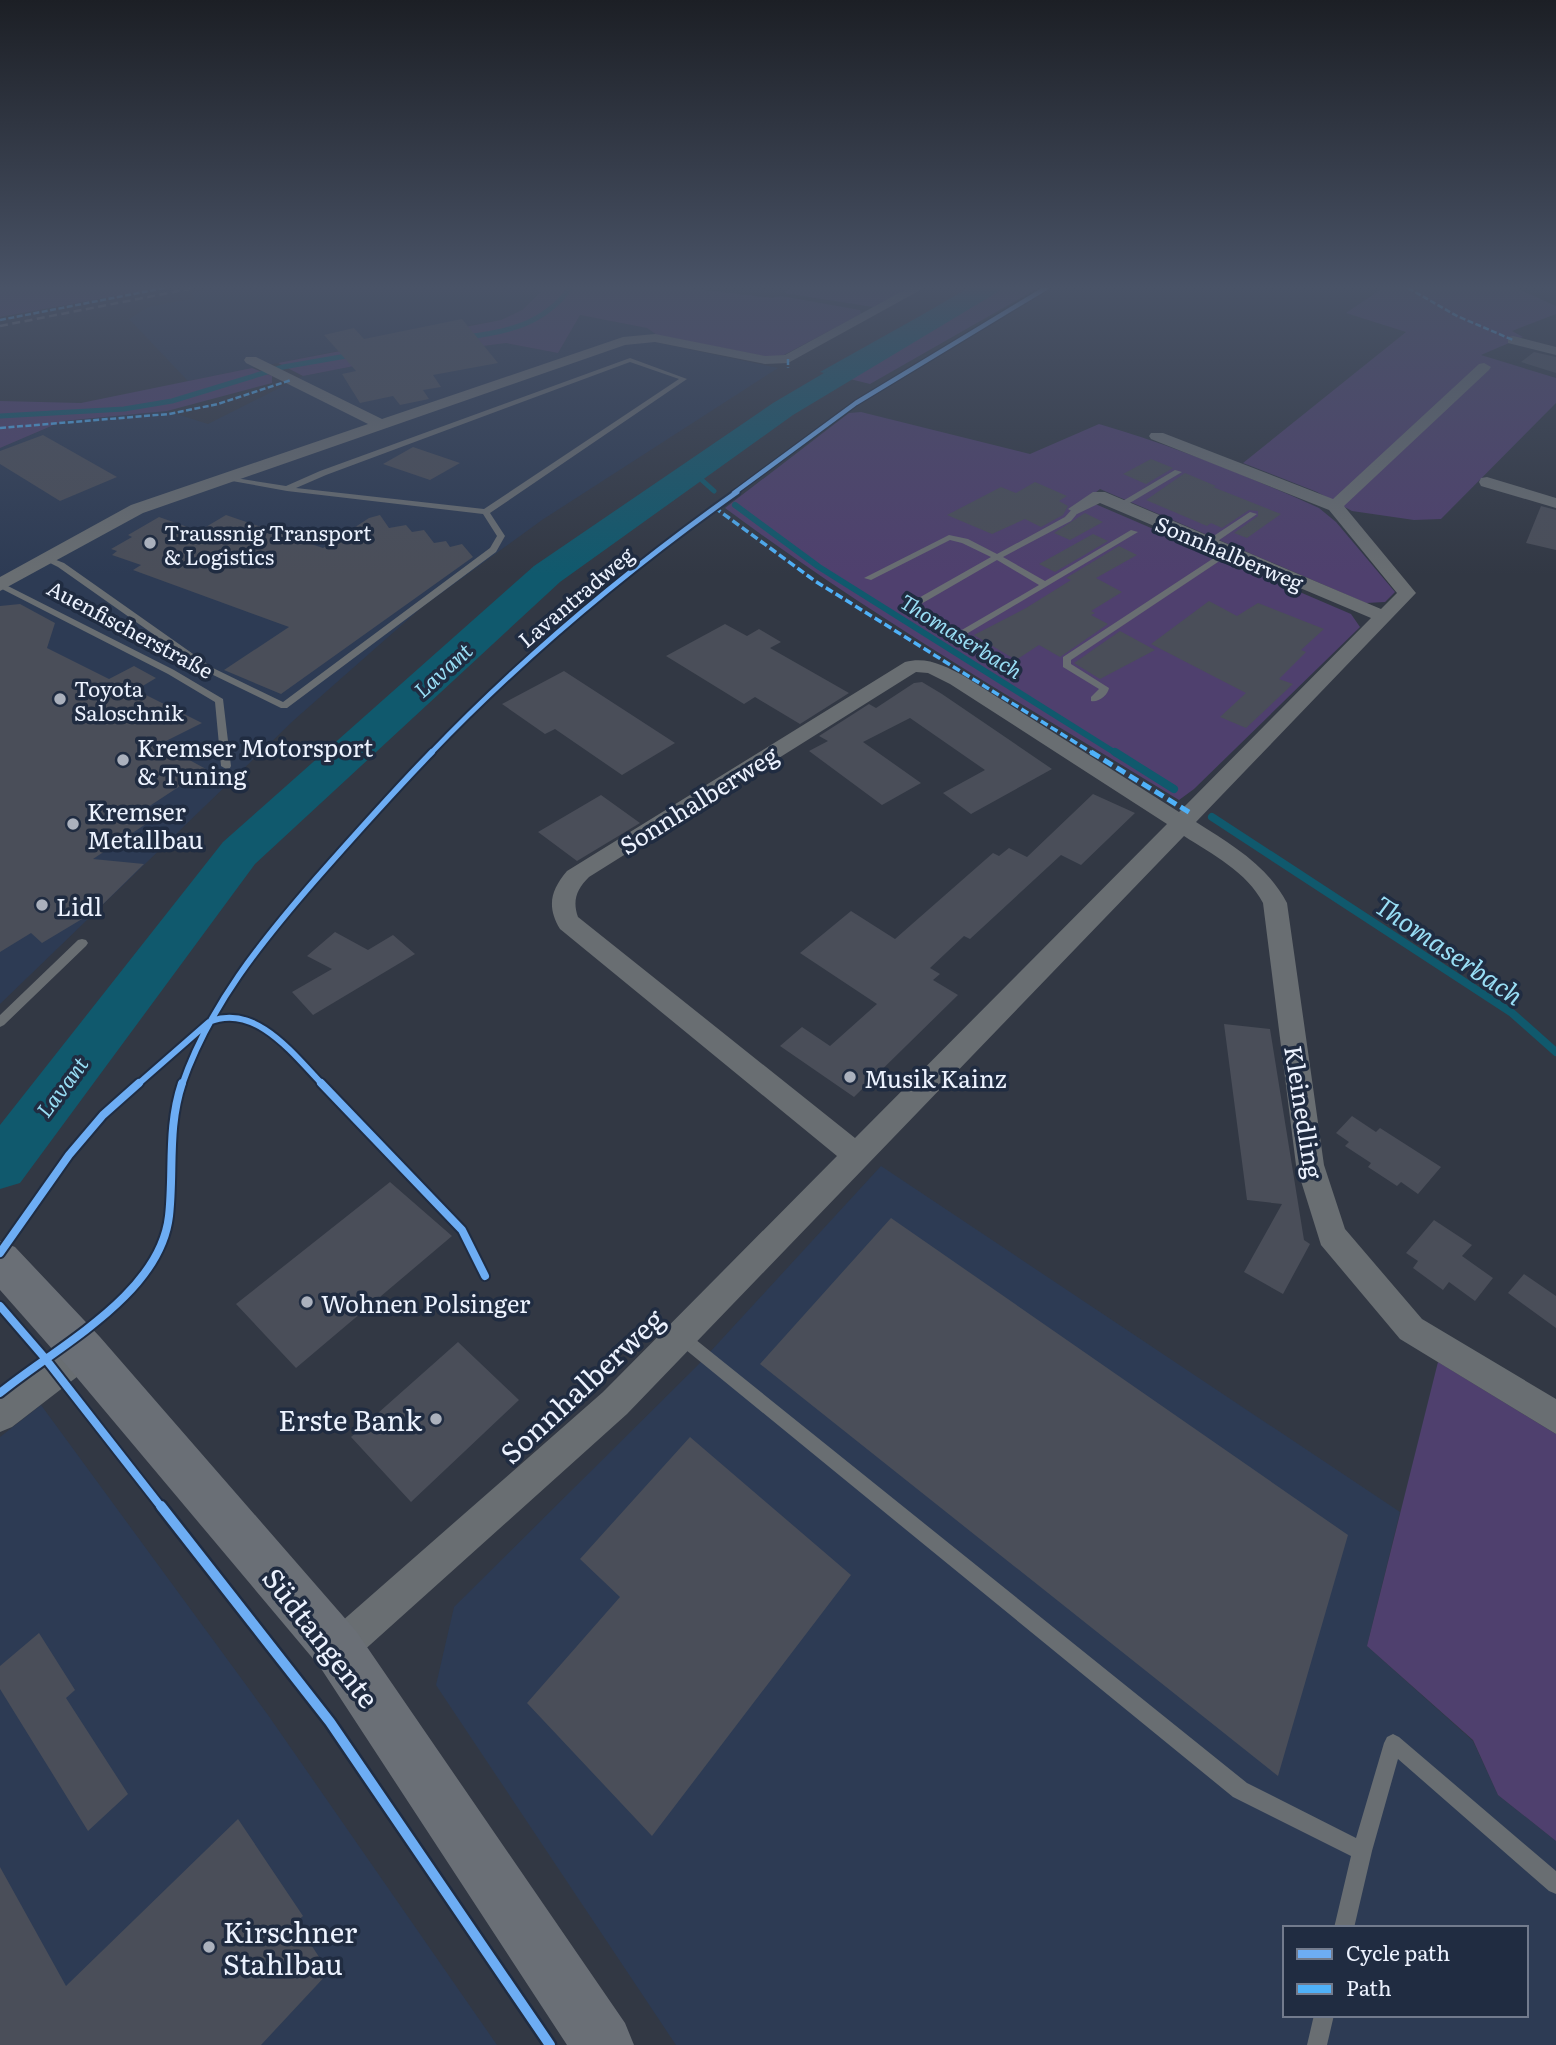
<svg xmlns="http://www.w3.org/2000/svg" width="1556" height="2045" font-family="Literata,serif">
  <style>
    .built { fill: #2d3b54; fill-rule: evenodd }
    .green { fill: #4f406e }
    .water { fill: #10596d }
    .lines { fill: none; stroke-linecap: round; stroke-linejoin: round }
    .stream-far2 { stroke: #10596d; stroke-width: 5 }
    .stream-far1 { stroke: #10596d; stroke-width: 6 }
    .stream { stroke: #10596d; stroke-width: 8 }
    .river { fill: #10596d; fill-rule: evenodd }
    .building { fill: #4a4e59 }
    .service { fill: #696e72; fill-rule: evenodd }
    .minor { fill: #696e72; fill-rule: evenodd }
    .secondary { fill: #6a6f76; fill-rule: evenodd }
    .rail { stroke: #72757c; stroke-width: 2.5; stroke-dasharray: 8 4.5; stroke-linecap: butt }
    .quiet-far2 { stroke: #4fb1f8; stroke-width: 2.5; stroke-dasharray: 6 2.5; stroke-linecap: butt }
    .quiet-far1 { stroke: #4fb1f8; stroke-width: 3.5; stroke-dasharray: 8 3.5; stroke-linecap: butt }
    .quiet { stroke: #4fb1f8; stroke-width: 5; stroke-dasharray: 10 5; stroke-linecap: butt }
    .cycleway-far4-casing { stroke: #202c41; stroke-width: 7 }
    .cycleway-far3-casing { stroke: #202c41; stroke-width: 9 }
    .cycleway-far2-casing { stroke: #202c41; stroke-width: 10 }
    .cycleway-far1-casing { stroke: #202c41; stroke-width: 12 }
    .cycleway-casing { stroke: #202c41; stroke-width: 15 }
    .cycleway-far4 { stroke: #6dadf4; stroke-width: 4.5 }
    .cycleway-far3 { stroke: #6dadf4; stroke-width: 5 }
    .cycleway-far2 { stroke: #6dadf4; stroke-width: 6 }
    .cycleway-far1 { stroke: #6dadf4; stroke-width: 8 }
    .cycleway { stroke: #6dadf4; stroke-width: 10 }
    .poi-dot { fill: #abb1bd; stroke: #202c41; stroke-width: 2.5 }
    .labels { text-anchor: middle; dominant-baseline: central; stroke-width: 7; stroke-linejoin: round; paint-order: stroke }
    .far-poi-label { font-size: 21px; fill: #ecf2fe; stroke: #202c41; text-anchor: start }
    .far-street-label { font-size: 21px; fill: #ecf2fe; stroke: #202c41 }
    .far-water-label { font-size: 21px; font-style: italic; fill: #98ddf4; stroke: #202c41 }
    .poi-label { font-size: 24px; fill: #ecf2fe; stroke: #202c41; text-anchor: start }
    .street-label { font-size: 24px; fill: #ecf2fe; stroke: #202c41 }
    .water-label { font-size: 26px; font-style: italic; fill: #98ddf4; stroke: #202c41 }
    .near-street-label { font-size: 28px; fill: #ecf2fe; stroke: #202c41 }
    .near-poi-label { font-size: 28px; fill: #ecf2fe; stroke: #202c41; text-anchor: end }
  </style>
  <rect width="100%" height="100%" fill="#323844"/>
  <!-- built -->
  <path class="built" d="M211 288H535L542 291 522 310 501 320 437 331 188 381 129 319 148 307 196 298 191 293Z
    M580 315 647 328 657 335 655 342 778 368 542 520 421 608 294 720 0 1004V448L63 421 167 411 208 424 303 376 400 357 506 343 558 353Z
    M881 1166 1400 1512 1367 1646 1473 1741 1498 1795 1556 1841V2045H676L436 1685 454 1607 698 1365ZM1285 1928H1526V2015H1285Z
    M41 1405 268 1715 497 2045H0V1437Z"/>
  <!-- green -->
  <path class="green" d="M0 288H159L0 317Z
    M535 288H687L772 298 781 296 860 310 861 314 784 355 769 357 657 335 647 328 580 315 558 353 506 343 400 357 303 376 278 363 501 320 522 310 541 292Z
    M792 288H909L873 307 784 293Z
    M1003 288H1038L870 384 846 378 976 301Z
    M1383 288H1516L1556 306V314L1512 331 1523 337 1481 355 1556 378V403L1441 519 1414 520 1352 511 1317 492 1243 463 1406 332 1346 313Z
    M252 368 272 376V383L167 411 63 421 0 448V401L81 403Z
    M861 412 1030 454 1099 424C1175 446 1247 476 1319 508L1336 522 1395 592 1385 602 1366 603 1100 489 1086 500 1351 614 1360 627 1194 789 1179 800C1026 706 870 616 725 508L849 413Z
    M1438 1362 1556 1434V1841L1498 1795 1473 1740 1367 1646Z"/>
  <!-- water -->
  <path class="water" d="M970 288H1003L976 301 846 378 820 372Z"/>
  <g class="lines">
    <!-- stream-far2 -->
    <path class="stream-far2" d="M466 337C508 332 544 324 570 288
      M0 416 124 409 172 401 283 367 352 355
      M693 472 714 491"/>
    <!-- stream-far1 -->
    <path class="stream-far1" d="M735 505 819 567 1117 754"/>
    <!-- stream -->
    <path class="stream" d="M1115 752 1174 789
      M1212 817 1512 1013 1556 1052"/>
    <!-- river -->
    <path class="river" d="M968 288H1000L996 293 793 415 560 582 255 864 20 1183 0 1189V1125L223 842 534 566 773 403Z"/>
  </g>
  <!-- building -->
  <path class="building" d="M462 319 498 363 433 375 441 387 423 390 429 399 400 405 393 396 360 403 342 374 356 371 324 335 354 328 364 339Z
    M1534 352 1556 357V373L1521 362Z
    M43 435 117 477 60 501 0 464V451Z
    M413 447 460 463 430 480 383 464Z
    M1151 459 1173 468 1146 484 1123 474Z
    M1185 473 1216 486 1213 487 1281 514 1247 538 1234 533 1258 516V511L1249 510 1222 528 1211 523 1207 526 1146 500Z
    M1035 482 1067 496 1059 501 1068 506 1063 515 1041 527 1025 519 992 534 947 515 1001 487 1016 493Z
    M1541 506 1556 510V550L1526 543Z
    M1085 513 1103 522 1070 540 1054 533Z
    M226 515 323 548 369 518 380 515 389 528 406 525 412 532 424 530 434 543 446 541 450 547 462 544 473 557 281 694 224 670 289 627 133 570 141 565 112 555 117 551 111 549 132 537 128 535 159 517 199 531Z
    M1093 534 1108 541 1055 572 1039 564Z
    M1119 546 1137 555 1096 578 1122 592 1091 611 1095 613 1091 615 1108 624 1060 657 1039 645 1016 660 974 635 1026 608 1071 580 1066 578Z
    M1209 601 1237 616 1258 603 1324 629 1301 650 1306 652 1279 679 1293 684 1246 728 1220 717 1246 693 1151 644Z
    M20 604 55 623 47 648 109 679 134 666 156 678 136 690 202 723 160 744 206 769 145 809 158 816 93 859 144 864 97 910 42 943 31 933 0 952V606Z
    M725 624 747 636 759 629 781 642 770 648 849 693 800 724 755 697 744 704 666 656Z
    M1120 631 1155 650 1100 679 1074 663Z
    M564 671 675 743 622 775 555 729 545 734 502 704Z
    M922 682 942 694 1052 769 971 814 943 793 985 770 910 718 863 742 921 783 882 805 809 751 828 741 819 736 869 704 876 708 914 683Z
    M1093 794 1135 813 1081 865 1061 855 970 939 964 936 930 968 940 974 933 980 958 995 854 1097 780 1046 802 1027 830 1046 877 1004 800 953 851 911 895 939 993 853 999 856 1009 848 1027 857Z
    M601 795 640 823 577 861 538 832Z
    M335 932 368 950 393 935 415 954 313 1015 292 992 332 969 307 956Z
    M1224 1024 1270 1029 1304 1240 1310 1244 1283 1294 1244 1272 1282 1204 1247 1200Z
    M1352 1116 1376 1132 1380 1128 1441 1167 1418 1194 1401 1182 1397 1186 1368 1167 1371 1163 1345 1146 1349 1142 1336 1133Z
    M390 1182 452 1236 296 1368 236 1304Z
    M891 1218 1348 1535 1278 1776 760 1364Z
    M1434 1220 1472 1245 1462 1256 1493 1278 1475 1301 1449 1282 1443 1290 1413 1268 1418 1261 1406 1253Z
    M1524 1274 1556 1296V1328L1508 1293Z
    M458 1342 519 1400 411 1502 351 1437Z
    M690 1437 851 1575 652 1836 527 1703 620 1597 580 1559Z
    M39 1633 75 1690 66 1698 128 1794 88 1831 0 1689V1666Z
    M238 1819 303 1916 296 1922 329 1972 261 2045H0V1867L66 1986Z"/>
  <g class="lines">
    <!-- service -->
    <path class="service" d="M630 358 687 379 490 513 505 536 496 552 287 708H281L207 672 58 567 42 559 46 556 64 563 213 668 283 702 490 548 497 536 483 514 287 491 232 481H229V477L286 486 320 471ZM630 362 679 379 484 509 296 488 326 475Z
      M1175 470 1182 472 1123 507 1116 505Z
      M1074 507 1081 509 1071 521 1003 557 1045 581 1131 530 1138 532 968 633 965 634 960 631 1039 585 997 560 921 604H915V600L991 557 962 543 950 540 871 580 864 578 949 535 968 539 997 554 1065 517Z
      M1250 512 1257 514 1212 545H1206V541Z
      M1226 550 1233 552 1071 660V664L1109 688C1108 695 1098 703 1091 701V697L1099 689 1063 667V657Z
      M0 582 174 670 223 699 231 766 230 768 226 769 221 766 215 702 168 674 0 588Z
      M82 939 86 940 88 943 86 946 4 1025 0 1027V1015L78 940Z
      M680 1329 685 1331 1247 1783 1356 1838 1384 1743 1387 1737 1393 1734 1399 1737 1556 1871V1894L1549 1891 1398 1759 1372 1851 1354 1928H1334L1351 1856 1233 1797 675 1341 673 1336 675 1331Z
      M1314 2015H1334L1327 2045H1307Z"/>
    <!-- minor -->
    <path class="minor" d="M908 288H924L788 363 765 364 655 342 625 345 143 513 0 591V577L131 505 368 424 246 363 244 360 246 357H256L382 419 623 337 655 334 765 356 785 355Z
      M1513 336 1556 347V355L1508 343V337Z
      M1484 363 1491 367 1489 370 1344 506 1416 593 1196 822C1232 845 1267 865 1287 903L1324 1165 1345 1229 1422 1319 1556 1399V1434L1400 1339 1321 1245 1296 1165 1263 903C1247 872 1212 854 1184 836L627 1414 351 1662 338 1668 325 1662 319 1649 325 1636 603 1392 837 1156 560 929C547 907 550 891 567 871L905 662C927 656 945 666 964 676L1179 812 1371 618 1100 503 1077 514 1068 509 1093 492H1105L1381 609 1397 593 1329 510 1151 439 1149 436 1151 433H1163L1333 499 1479 364ZM916 672 928 673 950 684 1167 824 855 1138 578 917C572 900 577 889 589 877Z
      M1487 477 1556 498V508L1481 486 1479 482 1481 478Z
      M84 1337 95 1341 100 1352 95 1363 12 1427 0 1432V1396L73 1341Z"/>
    <!-- secondary -->
    <path class="secondary" d="M0 1241 15 1247 100 1337 356 1631 625 2023 634 2045H567L320 1667 68 1367 0 1290Z"/>
    <!-- rail -->
    <path class="rail" d="M0 326 194 288"/>
    <!-- quiet-far2 -->
    <path class="quiet-far2" d="M1408 288 1457 316 1513 340
      M0 320 164 288
      M788 359V368
      M0 428 169 414 218 404 291 380"/>
    <!-- quiet-far1 -->
    <path class="quiet-far1" d="M714 507 815 581 1094 754"/>
    <!-- quiet -->
    <path class="quiet" d="M1091 752 1192 814"/>
    <!-- cycleway-far4 casing -->
    <g class="cycleway-far4-casing">
      <path id="cycleway-far4" d="M734 493 856 403 1046 288"/>
    </g>
    <!-- cycleway-far3 casing -->
    <g class="cycleway-far3-casing">
      <path id="cycleway-far3" d="M430 754C524 656 627 570 737 492"/>
    </g>
    <!-- cycleway-far2 casing -->
    <g class="cycleway-far2-casing">
      <path id="cycleway-far2" d="M137 1085 209 1022C255 1002 294 1055 323 1085
        M182 1085C209 1006 262 941 316 879 354 836 392 793 432 752"/>
    </g>
    <!-- cycleway-far1 casing -->
    <g class="cycleway-far1-casing">
      <path id="cycleway-far1" d="M321 1083 462 1230 485 1276
        M0 1253 69 1155 103 1115 139 1083
        M0 1306 44 1357 162 1508
        M0 1393C56 1347 160 1295 169 1216 174 1171 167 1128 182 1083"/>
    </g>
    <!-- cycleway casing -->
    <g class="cycleway-casing">
      <path id="cycleway" d="M161 1506 330 1722 550 2045"/>
    </g>
    <!-- cycleway-far4 -->
    <use href="#cycleway-far4" class="cycleway-far4"/>
    <!-- cycleway-far3 -->
    <use href="#cycleway-far3" class="cycleway-far3"/>
    <!-- cycleway-far2 -->
    <use href="#cycleway-far2" class="cycleway-far2"/>
    <!-- cycleway-far1 -->
    <use href="#cycleway-far1" class="cycleway-far1"/>
    <!-- cycleway -->
    <use href="#cycleway" class="cycleway"/>
  </g>
  <!-- sky -->
  <linearGradient id="sky" x2="0" y2="1"><stop stop-color="#1c1f25"/><stop offset="0.5" stop-color="#495367"/><stop offset="1" stop-color="#495367" stop-opacity="0"/></linearGradient>
  <rect width="1556" height="575" fill="url(#sky)"/>
  <!-- markers -->
  <g class="poi-dot">
    <circle cx="150" cy="543" r="7"/>
    <circle cx="60" cy="699" r="7"/>
    <circle cx="123" cy="760" r="7"/>
    <circle cx="73" cy="824" r="7"/>
    <circle cx="42" cy="905" r="7"/>
    <circle cx="850" cy="1077" r="7"/>
    <circle cx="307" cy="1302" r="7"/>
    <circle cx="436" cy="1419" r="7"/>
    <circle cx="209" cy="1947" r="7"/>
  </g>
  <g class="labels">
    <!-- far-poi labels -->
    <g class="far-poi-label">
      <text x="164" y="531">Traussnig Transport<tspan x="164" dy="24">&amp; Logistics</tspan></text>
      <text x="74" y="687">Toyota<tspan x="74" dy="24">Saloschnik</tspan></text>
    </g>
    <!-- far-street labels -->
    <g class="far-street-label">
      <text transform="translate(1230 552) rotate(23)">Sonnhalberweg</text>
      <text transform="translate(575 596) rotate(-40)">Lavantradweg</text>
      <text transform="translate(131 628) rotate(28)">Auenfischerstraße</text>
    </g>
    <!-- far-water labels -->
    <g class="far-water-label">
      <text transform="translate(962 635) rotate(32)">Thomaserbach</text>
      <text transform="translate(442 669) rotate(-42)">Lavant</text>
      <text transform="translate(61 1086) rotate(-53)">Lavant</text>
    </g>
    <!-- poi labels -->
    <g class="poi-label">
      <text x="137" y="746">Kremser Motorsport<tspan x="137" dy="28">&amp; Tuning</tspan></text>
      <text x="87" y="810">Kremser<tspan x="87" dy="28">Metallbau</tspan></text>
      <text x="56" y="905">Lidl</text>
      <text x="864" y="1077">Musik Kainz</text>
      <text x="321" y="1302">Wohnen Polsinger</text>
    </g>
    <!-- street labels -->
    <g class="street-label">
      <text transform="translate(698 799) rotate(-32)">Sonnhalberweg</text>
      <text transform="translate(1305 1112) rotate(81)">Kleinedling</text>
    </g>
    <!-- water labels -->
    <g class="water-label">
      <text transform="translate(1450 949) rotate(34)">Thomaserbach</text>
    </g>
    <!-- near-street labels -->
    <g class="near-street-label">
      <text transform="translate(581 1385) rotate(-43)">Sonnhalberweg</text>
      <text transform="translate(322 1637) rotate(52)">Südtangente</text>
    </g>
    <!-- near-poi labels -->
    <g class="near-poi-label">
      <text x="422" y="1419">Erste Bank</text>
      <text x="223" y="1931" text-anchor="start">Kirschner<tspan x="223" dy="32">Stahlbau</tspan></text>
    </g>
  </g>
  <!-- legend -->
  <rect x="1283" y="1926" width="245" height="91" fill="#202c41" stroke="#727b8d" stroke-width="2"/>
  <rect x="1297" y="1949" width="35" height="10" fill="#6dadf4" stroke="#727b8d" stroke-width="2"/>
  <text x="1346" y="1961" font-size="21" fill="#ecf2fe">Cycle path</text>
  <rect x="1297" y="1984" width="35" height="10" fill="#4fb1f8" stroke="#727b8d" stroke-width="2"/>
  <text x="1346" y="1996" font-size="21" fill="#ecf2fe">Path</text>
</svg>
